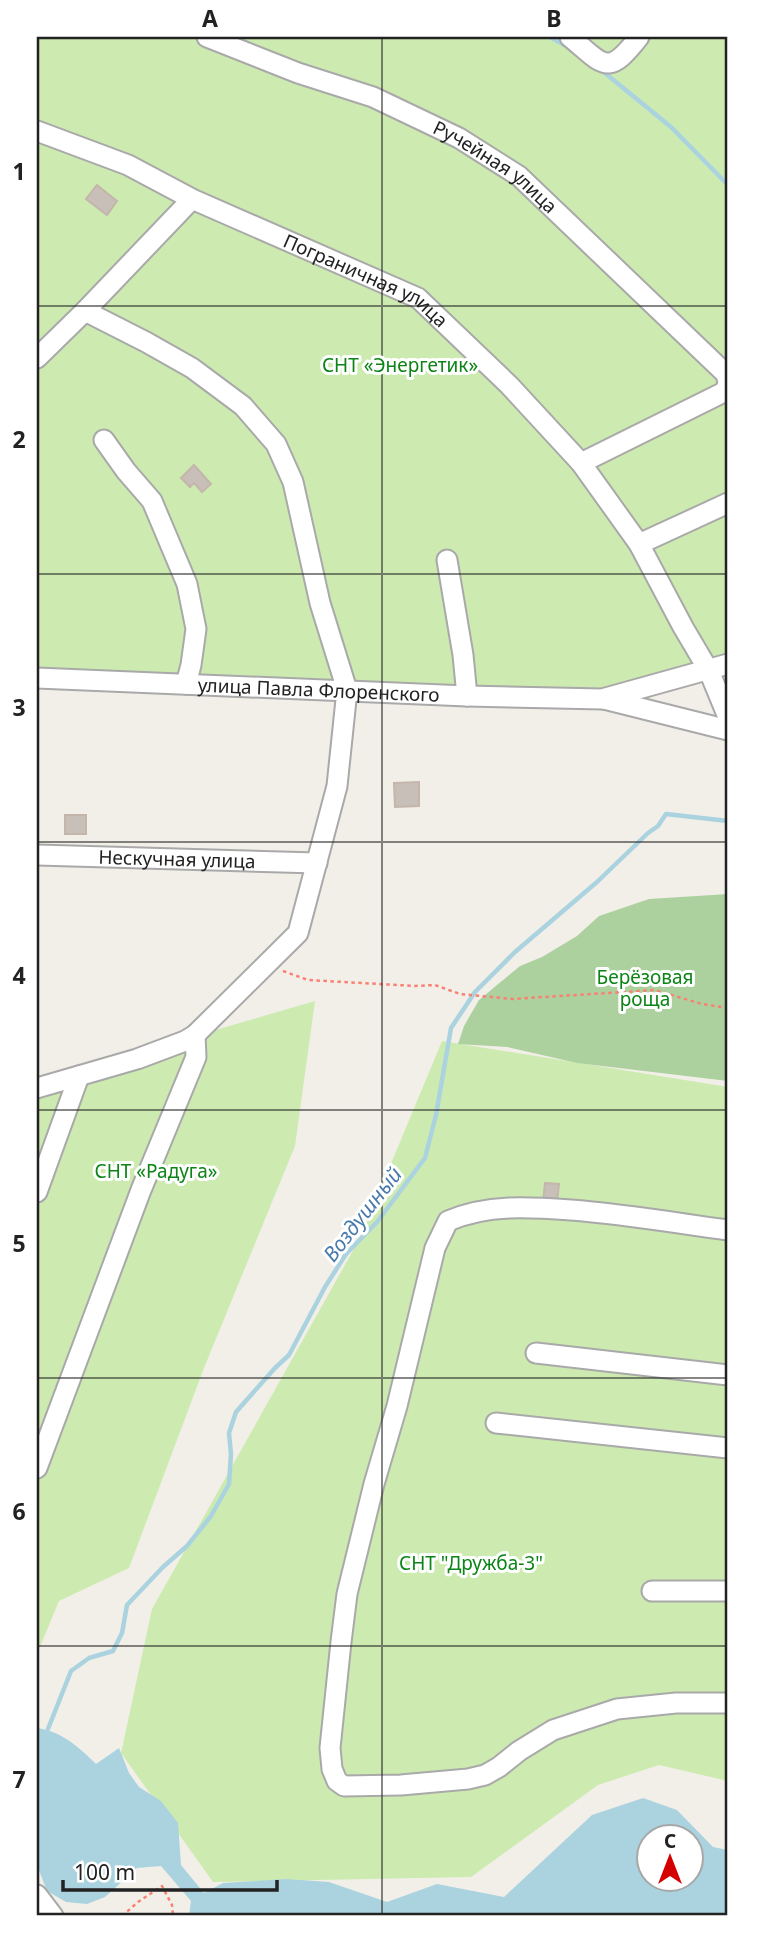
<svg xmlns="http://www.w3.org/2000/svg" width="765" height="1953" font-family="'Noto Sans',sans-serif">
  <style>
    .grass { fill: #cdebb0 }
    .forest { fill: #add19e }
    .water { fill: #aad3df; fill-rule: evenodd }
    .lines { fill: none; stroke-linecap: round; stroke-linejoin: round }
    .stream { stroke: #aad3df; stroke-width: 4.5 }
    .building { fill: #c7bfb8; stroke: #c4b6ab; stroke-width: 2 }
    .minor-casing { stroke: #a9a9a9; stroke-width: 23 }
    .path { stroke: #fa8072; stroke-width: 2.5; stroke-dasharray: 3.5 3.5; stroke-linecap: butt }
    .minor { stroke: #fff; stroke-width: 19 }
    .grid { fill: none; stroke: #222; stroke-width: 2; stroke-opacity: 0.55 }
    .labels { text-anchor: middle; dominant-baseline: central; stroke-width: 6; stroke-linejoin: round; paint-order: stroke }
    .street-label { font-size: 19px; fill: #222; stroke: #fff }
    .park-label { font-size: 19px; fill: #0c8416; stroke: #fff }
    .water-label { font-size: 21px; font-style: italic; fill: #4a7aab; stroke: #fff }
    .neatline { fill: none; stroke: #222; stroke-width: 2.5 }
    .grid-label { font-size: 23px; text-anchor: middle; font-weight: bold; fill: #222 }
  </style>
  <rect width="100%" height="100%" fill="#f2efe9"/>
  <!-- grass -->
  <path class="grass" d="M37 37H728V663L594 696 37 679Z
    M315 1001 295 1146 204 1368 129 1568 59 1601 37 1654V1082Z
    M442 1041 728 1087V1781L659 1765 598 1785 471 1877 213 1882 121 1753 152 1609 360 1238Z"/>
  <!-- forest -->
  <path class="forest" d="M728 894V1081L577 1063 507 1047 458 1044 464 1026 479 1000 520 966 542 957 577 936 599 916 649 899Z"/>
  <!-- water -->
  <path class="water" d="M37 1728C61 1731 79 1747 96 1764L119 1748 129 1773 139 1787 161 1801 178 1823 181 1865 204 1893 223 1883 286 1879 329 1882 387 1902 437 1884 504 1897 592 1815 643 1798 677 1810 713 1847 728 1850V1916H189L191 1901 161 1866 137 1868 105 1897 87 1904 66 1902 47 1891 37 1865ZM650 1838H692V1880H650Z"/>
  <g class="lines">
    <!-- stream -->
    <path class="stream" d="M550 37 570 48
      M600 69 671 127 728 185
      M48 1729 71 1671 89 1658 113 1651 122 1633 127 1605 163 1567 187 1546 211 1516 229 1484 231 1454 229 1433 236 1412 275 1368 289 1355 325 1287 346 1254 377 1222 425 1158 436 1115 451 1028 475 992 515 952 597 882 648 833 658 826 666 814 728 821"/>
  </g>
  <!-- building -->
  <path class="building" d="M97 185 117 201 107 215 86 199Z
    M194 465 211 484 202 492 194 483 190 487 181 478Z
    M419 782V806L395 807 394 783Z
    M65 815H86V834H65Z
    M545 1183 559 1184 557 1203 543 1202Z"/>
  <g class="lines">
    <!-- minor casing -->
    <g class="minor-casing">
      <g id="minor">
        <path id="s1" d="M207 37 298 73 373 97 459 138 519 176 726 374 728 382"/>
        <path d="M570 37C604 65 607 78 639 37"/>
        <path id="s2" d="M37 131 128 165 192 199 418 298 509 385 581 463 639 544 683 627 709 671 728 717"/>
        <path d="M37 358 85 311 192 199"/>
        <path d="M104 440 126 471 152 501 187 584 196 629 191 665 186 684"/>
        <path d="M581 463 724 392 728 385"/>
        <path d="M639 544 728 503"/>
        <path d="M447 560 463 655 467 696"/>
        <path id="s3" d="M37 678 467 696 602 699 728 664"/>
        <path d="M604 699 728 730"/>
        <path id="s4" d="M37 855 317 863"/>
        <path d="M37 1088 137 1059 185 1041 195 1035 298 933 337 786 347 690 320 603 293 482 276 444 243 406 192 368 146 342 85 311"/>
        <path d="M37 1192 79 1076"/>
        <path d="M728 1230C676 1223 624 1214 571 1210 530 1207 487 1204 448 1221L435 1248 397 1406 374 1484 347 1594 341 1642 330 1748 332 1769 337 1781 344 1786 401 1785 468 1779 485 1775 499 1767 519 1751 553 1730 617 1709 676 1703H728"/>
        <path d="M536 1353 728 1375"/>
        <path d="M496 1423 728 1448"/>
        <path d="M37 1468 141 1190 196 1057 195 1035"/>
        <path d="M652 1591H728"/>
        <path d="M37 1895 53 1916"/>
      </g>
    </g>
    <!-- path -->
    <path class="path" d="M283 971 308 980 415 986 435 985 460 994 512 999 655 990 702 1004 728 1008
      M122 1916 138 1902 162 1886 172 1905 173 1916"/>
    <!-- minor -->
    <use href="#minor" class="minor"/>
  </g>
  <!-- grid -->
  <path class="grid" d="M382 37V1916M37 306H728M37 574H728M37 842H728M37 1110H728M37 1378H728M37 1646H728"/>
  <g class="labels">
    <!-- street labels -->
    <g class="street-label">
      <text stroke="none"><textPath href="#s1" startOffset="318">Ручейная улица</textPath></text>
      <text stroke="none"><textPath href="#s2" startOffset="362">Пограничная улица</textPath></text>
      <text stroke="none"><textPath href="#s3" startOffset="282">улица Павла Флоренского</textPath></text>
      <text stroke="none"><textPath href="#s4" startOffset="140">Нескучная улица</textPath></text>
    </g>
    <!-- park labels -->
    <g class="park-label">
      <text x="400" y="365">СНТ «Энергетик»</text>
      <text x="645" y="977">Берёзовая<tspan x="645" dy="22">роща</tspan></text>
      <text x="156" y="1171">СНТ «Радуга»</text>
      <text x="471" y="1563">СНТ "Дружба-3"</text>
    </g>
    <!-- water labels -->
    <g class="water-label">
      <text transform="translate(362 1214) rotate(-52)">Воздушный</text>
    </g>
  </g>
  <!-- border -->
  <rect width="765" height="1953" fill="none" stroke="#ffffff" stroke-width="77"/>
  <!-- north arrow -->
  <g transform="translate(670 1858)"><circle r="33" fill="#ffffff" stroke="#a7a7a7" stroke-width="2"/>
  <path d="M0-5L12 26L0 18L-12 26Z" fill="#d40000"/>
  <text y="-10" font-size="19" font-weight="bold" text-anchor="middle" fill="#222222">С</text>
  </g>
  <!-- scale -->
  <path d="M63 1880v10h214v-10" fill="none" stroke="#222222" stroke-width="3.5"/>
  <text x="74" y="1880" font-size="21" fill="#222222" stroke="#ffffff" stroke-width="5" paint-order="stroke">100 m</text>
  <rect x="38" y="38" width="688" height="1876" class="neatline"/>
  <g class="grid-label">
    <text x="210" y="27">A</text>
    <text x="554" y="27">B</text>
    <text x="19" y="180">1</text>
    <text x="19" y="448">2</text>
    <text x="19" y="716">3</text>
    <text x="19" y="984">4</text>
    <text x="19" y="1252">5</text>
    <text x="19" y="1520">6</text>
    <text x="19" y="1788">7</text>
  </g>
</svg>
